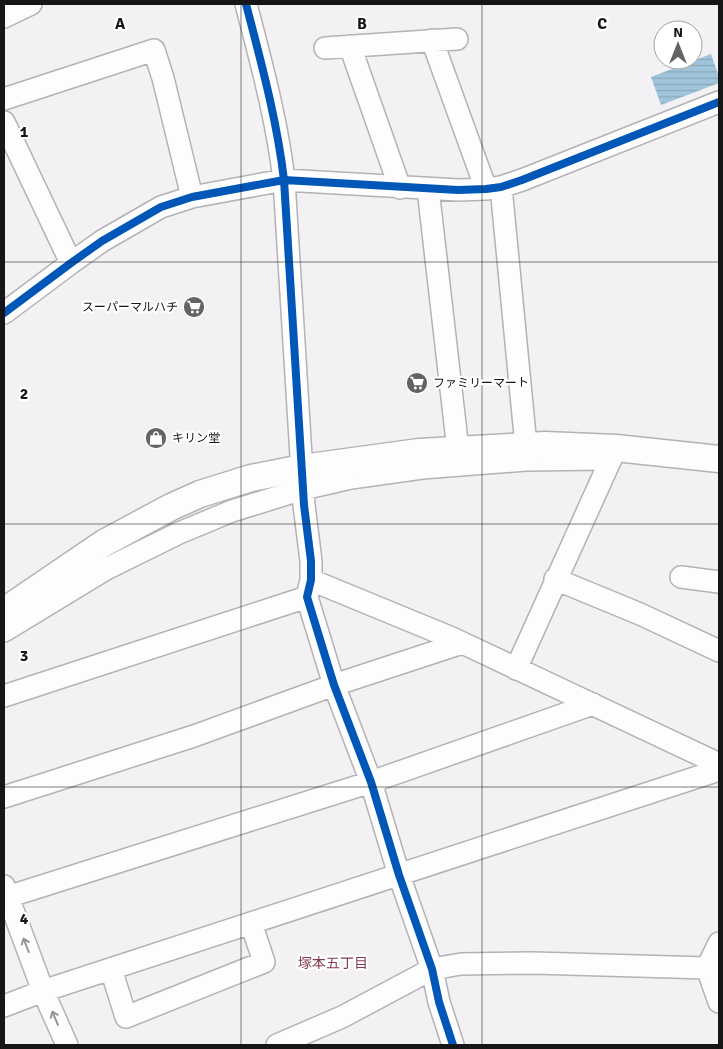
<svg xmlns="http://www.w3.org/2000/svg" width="723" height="1049" font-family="Signika,'Noto Sans JP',sans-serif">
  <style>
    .water { fill: url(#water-rules) }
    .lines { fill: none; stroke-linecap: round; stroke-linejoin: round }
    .minor-casing { stroke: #b4b2b4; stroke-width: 24 }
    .tertiary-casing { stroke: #b4b2b4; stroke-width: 29 }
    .minor { stroke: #fdfdfd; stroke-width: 21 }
    .tertiary { stroke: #fdfdfd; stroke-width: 26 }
    .cycleway-casing { stroke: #fff; stroke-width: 11 }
    .cycleway { stroke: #0057b8; stroke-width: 8 }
    .oneway { stroke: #969596 }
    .grid { fill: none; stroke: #171617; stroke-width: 1; stroke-opacity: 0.55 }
    .labels { text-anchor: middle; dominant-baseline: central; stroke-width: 4.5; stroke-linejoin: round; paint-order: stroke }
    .poi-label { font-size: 12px; fill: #171617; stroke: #fff; text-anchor: start }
    .neighbourhood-label { font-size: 14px; fill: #833b4d; stroke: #fff }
    .grid-label { font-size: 16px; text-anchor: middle; font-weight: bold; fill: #171617; stroke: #fff; stroke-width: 4.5; stroke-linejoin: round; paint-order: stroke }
  </style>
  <defs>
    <pattern id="water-rules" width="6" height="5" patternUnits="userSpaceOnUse" patternTransform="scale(1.25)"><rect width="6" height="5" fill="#a0c4db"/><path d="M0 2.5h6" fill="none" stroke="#89a8bb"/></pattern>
  </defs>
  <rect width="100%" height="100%" fill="#f3f1f3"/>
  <!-- water -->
  <path class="water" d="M711 54 719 77V83L661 105 651 77Z"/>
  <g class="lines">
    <!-- minor casing -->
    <g class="minor-casing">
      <path id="minor" d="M246 4C261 62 277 120 284 180L304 505 311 561V580L307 597 334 685 371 782 399 875 432 969 439 1002 453 1045
        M4 17 31 4
        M432 40 486 189
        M350 46 400 188
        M325 48 457 39
        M4 99 154 50 163 78 192 197
        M4 122 71 263
        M501 187 526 446
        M428 189 458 450
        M4 313 71 263 102 241 161 207 192 197 284 180 458 190 486 189 501 187 522 180 719 102
        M681 577 719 582
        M555 579 640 614 719 651
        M311 580 452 638 719 764
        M4 631 106 569 179 533 232 511 303 489 351 478 422 468 526 460 605 459
        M516 669 616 448
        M4 696 307 597
        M4 797 194 736 334 685 462 643
        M4 886 43 991 67 1045
        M4 898 371 782 593 704
        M719 943 707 968 719 1002
        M111 969 126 1017 264 962 251 923
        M4 1006 43 991 719 770
        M277 1045 342 1017 432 969 461 964 534 963 707 968 719 971"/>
    </g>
    <!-- tertiary casing -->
    <g class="tertiary-casing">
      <path id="tertiary" d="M4 611 104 543 171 507 200 494 251 478 302 468 419 452 545 445 616 448 719 459"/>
    </g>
    <!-- minor -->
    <use href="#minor" class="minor"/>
    <!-- tertiary -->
    <use href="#tertiary" class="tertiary"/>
    <!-- cycleway casing -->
    <g class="cycleway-casing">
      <path id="cycleway" d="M246 4C261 62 277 120 284 180L304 505 311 561V580L307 597 334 685 371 782 399 875 432 969 439 1002 453 1045
        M4 313 71 263 102 241 161 207 192 197 284 180 458 190 486 189 501 187 522 180 719 102"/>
    </g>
    <!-- cycleway -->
    <use href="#cycleway" class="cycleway"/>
  </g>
  <!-- one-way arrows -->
  <defs><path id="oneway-shaft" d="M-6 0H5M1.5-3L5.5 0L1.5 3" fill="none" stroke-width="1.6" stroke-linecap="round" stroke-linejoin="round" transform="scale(1.25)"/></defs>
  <g class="oneway">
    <use href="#oneway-shaft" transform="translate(26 945) rotate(-111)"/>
    <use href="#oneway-shaft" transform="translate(55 1018) rotate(-113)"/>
  </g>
  <!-- grid -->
  <path class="grid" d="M241 4V1045M482 4V1045M4 262H719M4 524H719M4 787H719"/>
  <!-- icons -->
  <defs>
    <g id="supermarket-disc" transform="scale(1.125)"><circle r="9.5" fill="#646364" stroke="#fff"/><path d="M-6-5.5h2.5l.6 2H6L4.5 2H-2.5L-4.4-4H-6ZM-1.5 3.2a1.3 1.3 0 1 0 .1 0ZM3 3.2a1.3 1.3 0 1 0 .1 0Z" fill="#fff"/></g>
    <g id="shop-disc" transform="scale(1.125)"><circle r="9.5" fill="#646364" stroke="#fff"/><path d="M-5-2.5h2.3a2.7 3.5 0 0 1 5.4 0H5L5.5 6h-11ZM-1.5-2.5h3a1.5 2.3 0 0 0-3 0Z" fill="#fff"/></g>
  </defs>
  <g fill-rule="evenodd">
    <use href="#supermarket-disc" x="194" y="307"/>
    <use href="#supermarket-disc" x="417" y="383"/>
    <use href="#shop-disc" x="156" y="438"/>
  </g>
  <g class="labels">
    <!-- poi labels -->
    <g class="poi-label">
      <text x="178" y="307" text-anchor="end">スーパーマルハチ</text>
      <text x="433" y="383">ファミリーマート</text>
      <text x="172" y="438">キリン堂</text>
    </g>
    <!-- neighbourhood labels -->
    <g class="neighbourhood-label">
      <text x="333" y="963">塚本五丁目</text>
    </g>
  </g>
  <g class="grid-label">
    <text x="120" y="29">A</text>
    <text x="362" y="29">B</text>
    <text x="602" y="29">C</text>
    <text x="24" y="137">1</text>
    <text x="24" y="399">2</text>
    <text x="24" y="661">3</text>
    <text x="24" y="924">4</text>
  </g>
  <!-- border -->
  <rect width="723" height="1049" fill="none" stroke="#171617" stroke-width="10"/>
  <!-- north arrow -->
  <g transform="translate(678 45)"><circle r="24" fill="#ffffff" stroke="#a2a2a2"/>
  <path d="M0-4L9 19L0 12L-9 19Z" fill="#646364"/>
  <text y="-8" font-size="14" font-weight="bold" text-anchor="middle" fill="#171617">N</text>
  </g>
</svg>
